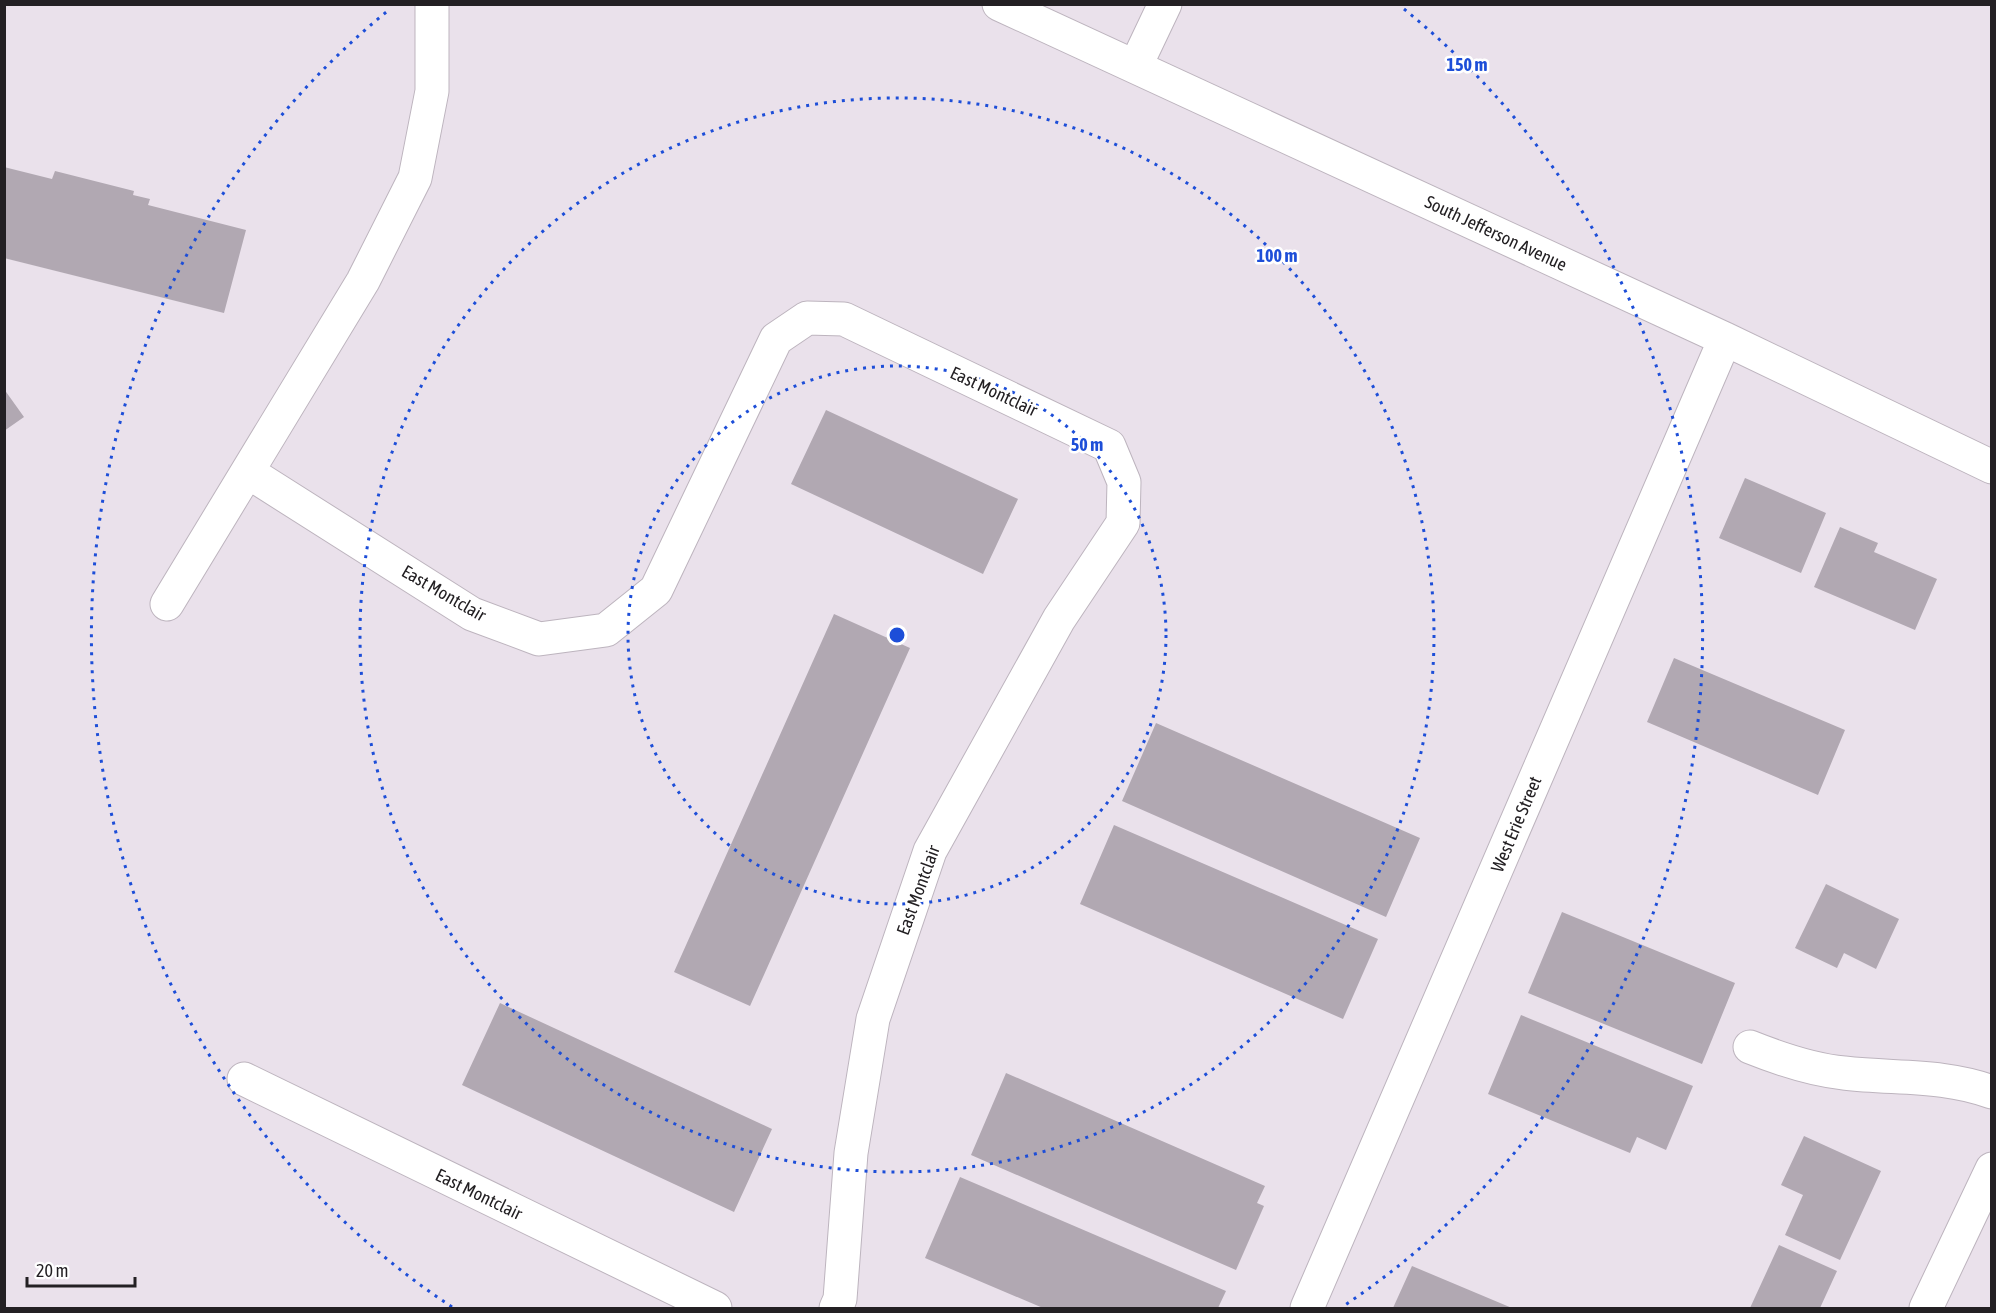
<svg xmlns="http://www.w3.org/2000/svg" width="1996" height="1313" font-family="'Asap Condensed',sans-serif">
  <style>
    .building { fill: #b1a8b2 }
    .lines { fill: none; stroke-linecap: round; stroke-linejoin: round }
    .minor-casing { stroke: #bdb4be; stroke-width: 35 }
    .minor { stroke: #fff; stroke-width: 33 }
    .ring { fill: none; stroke: #1d4ed8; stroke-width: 3; stroke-dasharray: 3 6 }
    .labels { text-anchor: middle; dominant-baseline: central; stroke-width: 5; stroke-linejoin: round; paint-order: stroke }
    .street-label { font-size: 18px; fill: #232023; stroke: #fff }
    .centre { fill: #1d4ed8; stroke: #fff; stroke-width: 3 }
    .ring-label { font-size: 18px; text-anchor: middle; font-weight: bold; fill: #1d4ed8; stroke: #fff; stroke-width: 5; stroke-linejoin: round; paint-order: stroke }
  </style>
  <rect width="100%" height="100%" fill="#eae1eb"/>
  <!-- building -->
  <path class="building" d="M4 167 52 179 55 171 134 191 133 195 150 199 148 205 246 230 224 313 4 258Z
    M4 389 24 417 4 431Z
    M826 410 1018 499 983 574 791 484Z
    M1745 478 1826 513 1801 573 1719 538Z
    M1840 527 1878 543 1874 552 1937 579 1915 630 1814 587Z
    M834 614 910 648 750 1006 674 972Z
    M1674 658 1845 730 1818 795 1647 722Z
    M1156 723 1420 838 1386 917 1122 801Z
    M1114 825 1378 939 1343 1019 1080 904Z
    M1826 884 1899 919 1876 969 1844 953 1837 968 1795 948Z
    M1562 912 1735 983 1702 1064 1528 993Z
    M500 1003 772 1129 734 1212 462 1085Z
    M1521 1015 1693 1086 1666 1150 1637 1137 1630 1153 1488 1094Z
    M1006 1073 1265 1186 1257 1203 1264 1206 1236 1270 971 1155Z
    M1804 1136 1881 1171 1840 1260 1785 1235 1803 1195 1781 1185Z
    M960 1177 1226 1291 1218 1308H1043L925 1258Z
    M1779 1245 1837 1271 1820 1308H1750Z
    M1412 1266 1512 1308H1393Z"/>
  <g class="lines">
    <!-- minor casing -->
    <g class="minor-casing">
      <path id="minor" d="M999 4 1725 339 1992 467
        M1136 65 1165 4
        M248 472 472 614 539 639 606 630 656 590 776 339 807 318 844 319 1109 446 1124 482 1123 523 1059 619 930 851 873 1019 851 1153 840 1299 836 1308
        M167 604 363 281 415 178 432 91V4
        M1750 1047C1780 1059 1812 1070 1844 1073 1895 1079 1943 1074 1992 1092
        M244 1079 715 1308
        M1307 1308 1725 339
        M1926 1308 1992 1169"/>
    </g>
    <!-- minor -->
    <use href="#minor" class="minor"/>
  </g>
  <!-- distance rings -->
  <g class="ring">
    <circle cx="897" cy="635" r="269"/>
    <circle cx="897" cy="635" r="537"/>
    <path d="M452 1307A806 806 0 0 1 390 9M1404 9A806 806 0 0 1 1342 1307"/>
  </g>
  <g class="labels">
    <!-- street labels -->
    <g class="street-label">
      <text transform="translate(1496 233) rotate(25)">South Jefferson Avenue</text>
      <text transform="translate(994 391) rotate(25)">East Montclair</text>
      <text transform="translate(444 593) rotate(30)">East Montclair</text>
      <text transform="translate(1516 824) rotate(-67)">West Erie Street</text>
      <text transform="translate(918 890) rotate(-70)">East Montclair</text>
      <text transform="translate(479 1194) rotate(26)">East Montclair</text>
    </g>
  </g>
  <circle cx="897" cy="635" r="9" class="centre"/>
  <g class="ring-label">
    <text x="1467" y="71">150 m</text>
    <text x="1277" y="262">100 m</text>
    <text x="1087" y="451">50 m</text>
  </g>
  <!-- border -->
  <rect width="1996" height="1313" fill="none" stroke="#232023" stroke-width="12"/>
  <!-- scale -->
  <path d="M27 1277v9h108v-9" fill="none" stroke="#232023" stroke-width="3"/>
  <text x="36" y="1277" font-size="18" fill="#232023" stroke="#ffffff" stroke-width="4.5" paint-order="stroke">20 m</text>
</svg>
